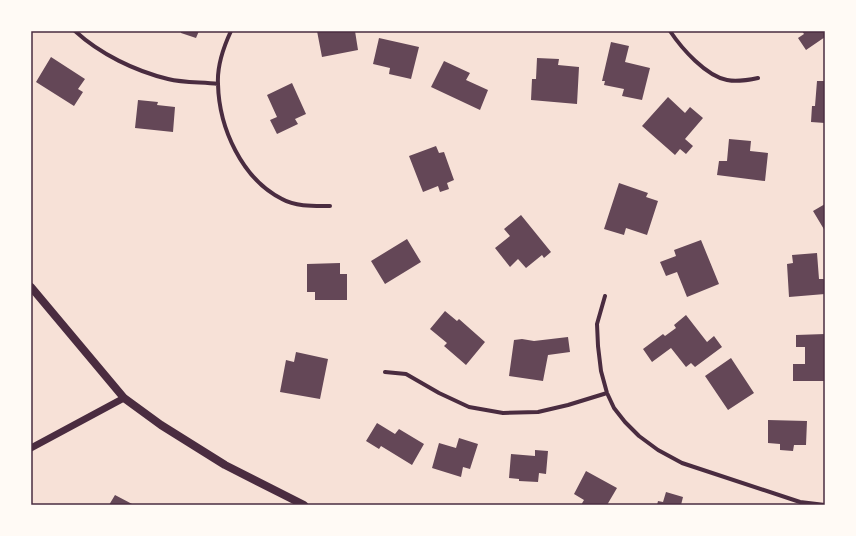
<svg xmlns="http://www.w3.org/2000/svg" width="856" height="536" font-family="'Work Sans',sans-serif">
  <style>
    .building { fill: #644757 }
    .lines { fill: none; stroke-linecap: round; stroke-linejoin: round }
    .minor { stroke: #4a2c40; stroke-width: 4 }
    .tertiary { stroke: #4a2c40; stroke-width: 7 }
    .secondary { stroke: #4a2c40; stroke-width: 8 }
    .neatline { fill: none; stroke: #4a2c40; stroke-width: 1.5 }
  </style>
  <rect width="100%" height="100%" fill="#f7e1d7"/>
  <!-- building -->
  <path class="building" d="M181 31H199L196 38 181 33Z
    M317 31H355L358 50 322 57Z
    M802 31H825V37L806 50 798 38 804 34Z
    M379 38 419 47 411 79 389 74 390 68 373 64Z
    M611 42 629 46 625 62 650 68 642 100 622 96 624 89 604 85 605 81H602Z
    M51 57 85 79 78 89 83 92 74 106 36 82Z
    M537 58 559 59 558 65 579 67 577 104 531 100 532 79H536Z
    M444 61 470 73 466 80 488 90 480 110 431 87Z
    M817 81H825V123L811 122 812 106H815Z
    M292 83 306 114 295 119 298 124 277 134 270 120 277 117 267 95Z
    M668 97 685 113 690 107 703 118 685 139 693 146 686 154 680 149 675 155 642 126Z
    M138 100 158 102 157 105 175 107 173 132 135 128Z
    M729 139 751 141 750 151 768 153 765 181 717 175 719 161H727Z
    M436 146 439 153 444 152 454 180 447 183 449 189 440 192 438 186 423 192 409 156Z
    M619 183 648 193 646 197 658 201 647 235 626 228 624 235 604 229Z
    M825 204V231L813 211Z
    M521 215 551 252 544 258 542 255 526 268 518 259 510 267 495 248 510 236 504 229Z
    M407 239 421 262 385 284 371 261Z
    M701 240 719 284 687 297 677 272 666 276 660 262 676 256 674 250Z
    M817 253 819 279H824L825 294 789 297 787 264 793 263 792 255Z
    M340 263V274H347V300H315V292H307V264Z
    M445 311 457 321 459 319 485 342 466 365 444 346 447 343 430 329Z
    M686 315 707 342 714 336 722 347 695 367 691 363 686 367 671 348 652 362 643 349 663 334 665 336 676 328 674 325Z
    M825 334V381H793V364H805V347H796V335Z
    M568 337 570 352 548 355 543 381 509 376 514 340 522 339 534 341Z
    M296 352 328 359 320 399 280 392 286 360 294 362Z
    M731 358 754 393 728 410 705 376Z
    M768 420 807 421 806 445H794L793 451 780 450V444L768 443Z
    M377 423 395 434 399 429 424 444 412 465 381 446 379 449 366 441Z
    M459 438 478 444 470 469 463 467 461 477 432 468 439 443 456 448Z
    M535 450 548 451 546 474 539 473 538 482 519 481V479L509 478 511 454 535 456Z
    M586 471 617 488 607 505H581L584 500 574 494Z
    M666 492 683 497 681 505H657L658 501 663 502Z
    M115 495 134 505H109Z"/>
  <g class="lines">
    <!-- minor -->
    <path class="minor" d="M75 31C100 54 135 71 168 79 184 83 202 82 218 84
      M231 31C224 46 217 67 218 84 219 128 242 179 282 199 296 207 315 206 330 206
      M670 31C682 49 706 76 727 80 738 82 748 80 758 78
      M605 296 597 324 598 346 601 371 607 393 614 408 625 422 639 436 658 450 682 463 800 502 825 505
      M385 372 406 374 439 393 469 407 503 413 538 412 568 405 607 393"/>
    <!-- tertiary -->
    <path class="tertiary" d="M31 448 124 398"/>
    <!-- secondary -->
    <path class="secondary" d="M31 287 124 398 161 425 225 465 304 505"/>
  </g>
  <!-- border -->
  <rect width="856" height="536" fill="none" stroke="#fffaf5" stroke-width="64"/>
  <rect x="32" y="32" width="792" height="472" class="neatline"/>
</svg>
